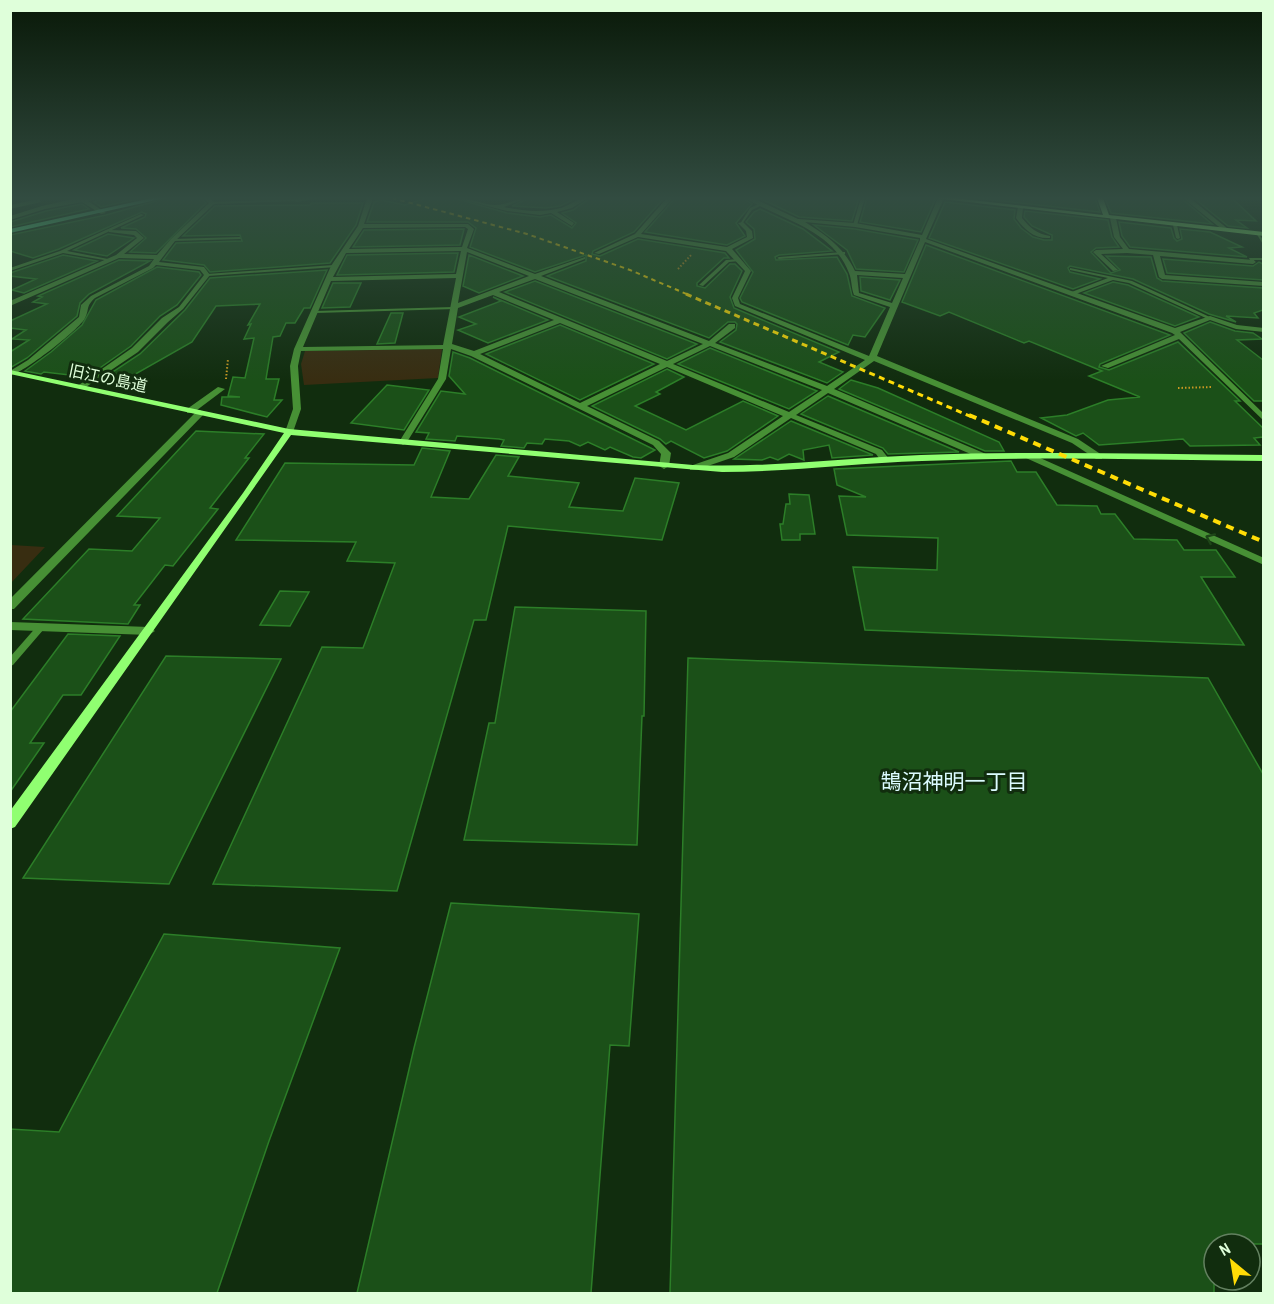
<svg xmlns="http://www.w3.org/2000/svg" width="1274" height="1304" font-family="'Archivo Narrow','Noto Sans JP',sans-serif">
  <style>
    .green { fill: #382d11 }
    .building { fill: #1b5018; stroke: #2c7e28; stroke-width: 1.5 }
    .lines { fill: none; stroke-linecap: round; stroke-linejoin: round }
    .path { stroke: #ca9823; stroke-width: 2; stroke-dasharray: 1.5 2; stroke-linecap: butt }
    .lane { fill: #479035; fill-rule: evenodd }
    .street { fill: #479035; fill-rule: evenodd }
    .secondary { fill: #90ff71; fill-rule: evenodd }
    .primary { fill: #61ff9e; fill-rule: evenodd }
    .rail-far2 { stroke: #ffdc06; stroke-width: 2; stroke-dasharray: 4.5 4; stroke-linecap: butt }
    .rail-far1 { stroke: #ffdc06; stroke-width: 3; stroke-dasharray: 6 4.5; stroke-linecap: butt }
    .rail { stroke: #ffdc06; stroke-width: 4; stroke-dasharray: 8 6; stroke-linecap: butt }
    .oneway { stroke: #1e4618 }
    .labels { text-anchor: middle; dominant-baseline: central; stroke-width: 6; stroke-linejoin: round; paint-order: stroke }
    .far-street-label { font-size: 16px; fill: #dfffda; stroke: #112d0e }
    .neighbourhood-label { font-size: 21px; fill: #dcfbff; stroke: #112d0e }
  </style>
  <rect width="100%" height="100%" fill="#112d0e"/>
  <!-- green -->
  <path class="green" d="M442 349 438 378 304 385 301 364 305 351Z
    M11 545 45 547 11 583H10Z"/>
  <!-- building -->
  <path class="building" d="M103 198H141L101 207 94 202Z
    M167 198H201L206 203 156 253 130 252 146 238 136 229 121 228 145 217 146 214 142 212 59 249 33 258 10 251V235L106 215Z
    M426 198H454L507 213 540 217 551 215 572 228 576 223 562 213 573 210 590 198H664L634 232 593 251 592 254 600 256 638 239 725 253 729 258H724L697 283V286L705 288 730 264H735L742 271 730 297 734 308 839 352 819 362 843 372 827 383 720 342 736 330 737 324 735 322H728L709 338 547 276 586 261V255L535 272 470 247 476 228 468 222H367L374 202 381 200 405 205Z
    M529 198H577L560 206 546 208 512 206Z
    M675 198H743L752 204 736 223 745 236 727 245 645 232Z
    M759 198H859L852 221 799 217Z
    M867 198H932L935 200 921 232 860 222Z
    M976 198H1095L1100 212Z
    M1105 198H1181L1212 224 1111 213Z
    M1194 198 1233 199 1256 221 1236 220 1247 228 1228 226Z
    M945 202 1015 210 1014 219 1021 228 1033 237 1044 240H1052V235L1032 226 1024 217 1025 211 1108 220 1112 237 1119 247 1096 248 1091 252 1111 273 1120 270 1106 256 1151 257 1157 278 1162 281 1263 288V310L1254 313 1258 318 1226 316 1236 322 1209 314 1133 279 1070 266 1068 268 1070 272 1100 279 1073 289 929 238Z
    M312 203H363L356 225 330 263 210 272 204 265 163 260 176 243 242 241 240 235 183 236 215 206 310 205Z
    M82 204 89 209 10 227V222L46 211Z
    M760 209 803 229 832 251 779 255 775 257 776 260 837 257 847 274 852 296 885 308 865 337 853 335 848 345 742 302 740 298 753 272 736 250 755 239 754 229 746 222 754 212Z
    M1119 222 1171 228 1174 238 1177 241 1182 239 1180 229 1210 232 1242 247 1229 248 1247 257 1130 247 1122 236Z
    M814 225 855 229 918 240 904 272 856 269 847 250Z
    M464 229 460 245 353 247 364 230Z
    M108 234 134 238 107 256 74 250Z
    M926 245 1170 335 1100 364 1099 367 1109 370 1178 342 1240 401H1235L1263 428V437L1254 438 1260 445 1190 446 1183 439 1099 445 1083 433 1076 436 1041 418 1067 415 1108 400 1140 397 1089 376 1102 371 1029 341 1024 343 949 312 940 316 902 302Z
    M458 253 454 272 337 275 347 255Z
    M63 255 97 261 24 293 12 290 36 279 10 276V273Z
    M469 255 523 276 479 293 463 286Z
    M1163 259 1253 266 1259 262 1263 264V280L1167 273Z
    M119 260 150 261 89 294 80 303 77 316 27 358 10 368V352L29 340 12 339 26 330 10 328V321L47 304 33 302 42 297 38 296Z
    M157 267 199 272 201 275 177 305 160 316 131 346 87 377 44 372 41 374 25 371 51 352 82 325 96 300Z
    M327 270 310 308H304L295 323H286L280 336 273 337 266 379H279L274 400H282L267 417 221 405 222 397H240L228 396 233 377 245 378 254 338 244 339 251 324 248 325 260 304 216 306 192 342 125 380 105 377 140 354 185 310 210 278Z
    M860 277 900 280 890 300 861 291Z
    M535 281 697 344 667 359 505 292Z
    M1113 282 1128 285 1199 317 1175 326 1084 293Z
    M333 283H361L350 307 322 308Z
    M493 297 548 320 488 343 458 330 476 324 459 317 501 301Z
    M391 313H403L395 343 377 344Z
    M1210 322 1235 331 1253 333 1262 339 1237 340 1263 360V401H1254L1184 333Z
    M560 325 654 364 580 400 486 354Z
    M710 348 817 391 789 409 678 364Z
    M453 352 470 358 655 450 641 458 633 457 610 447 605 450 588 442 580 446 569 441 545 439 542 444 527 443 524 448 501 446 504 440 499 439 457 436 455 441 426 439 429 433 416 432 441 391 465 394 449 376Z
    M667 369 684 377 656 392 660 394 635 406 686 430 743 401 778 416 727 451 704 458 671 441 666 444 660 439 592 406Z
    M851 380 878 388 999 442 1004 451H985L839 389Z
    M387 385 429 390 404 430 351 423Z
    M828 396 959 452 888 454 883 448 801 414Z
    M791 421 873 455 832 458 829 445 803 450 804 460 789 454 778 460 770 457 762 460 734 459Z
    M196 431 264 434 245 458H249L210 508 218 509 173 566 165 565 134 605H140L128 624 23 619 89 549 132 551 160 518 117 516Z
    M422 448 450 451 431 497 469 499 496 455 519 457 508 476 579 483 569 507 623 511 635 478 679 483 662 540 508 526 486 620H474L397 891 213 884 322 647 363 648 395 563 347 561 356 542 236 540 285 463 414 465Z
    M1011 461 1017 472H1036L1057 505 1097 506 1101 514H1115L1134 539 1177 540 1184 550H1216L1235 577H1201L1244 645 865 630 853 567 937 570 938 538 847 535 839 496 866 497 837 485 834 469Z
    M789 494 809 495 815 534H800V540H782L780 524H783L786 504H790Z
    M280 591 309 592 290 626 260 625Z
    M515 607 646 611 644 716H642L637 845 464 840 489 723H495Z
    M68 634 120 636 81 695H63L30 743H44L10 792V712Z
    M166 656 281 659 169 884 23 878Z
    M688 658 1208 678 1263 774V1244H1214V1293H670Z
    M451 903 639 914 629 1046 610 1045 591 1293H357L414 1048Z
    M164 934 340 948 269 1141 217 1293H10V1129L59 1132Z"/>
  <g class="lines">
    <!-- path -->
    <path class="path" d="M678 269 692 254
      M226 379 228 359
      M1178 388 1213 387"/>
    <!-- lane -->
    <path class="lane" d="M861 198H865L857 225 855 226 853 225Z
      M296 199 297 201 212 204 210 203 212 202Z
      M761 203 764 204 752 210 742 224H740L750 208Z
      M141 214 144 215 67 251 108 259 110 260V261L63 253 10 271V268L60 251Z
      M1175 224 1177 225 1180 238 1178 239 1176 238 1173 225Z
      M1256 233H1258L1264 241V246Z
      M240 237 241 239 173 241 171 240 173 239Z
      M843 252H845V254L779 259 777 258 779 257Z
      M1249 258H1264V260H1254L1255 262 1253 263 1251 262Z
      M739 259V261L729 262 703 286 699 285 726 260Z
      M334 265H336V267L207 276 205 275 207 274Z
      M1070 268 1132 281 1212 318 1208 319 1129 283 1113 280 1073 295H1069V293L1108 278 1070 270Z
      M453 307H455V309L315 313 313 312 315 311Z
      M41 624 45 627 44 629 13 665 10 666V657L38 625Z"/>
    <!-- street -->
    <path class="street" d="M78 198H101L88 201 106 213 101 214 82 202 45 209 10 220V216L42 206Z
      M203 198H210L215 203 175 241 159 262 204 267 210 275 183 309 168 322 138 352 83 389 76 387 132 348 162 318 179 307 204 275 200 270 156 265 153 268 95 298C85 307 90 309 85 318 80 329 21 375 10 375V371L28 360 79 317 81 305 91 296 149 266 154 259 119 258 10 306V301L116 255 137 238 134 235 109 232V230L136 231 144 238 124 254 157 255 171 239 209 203Z
      M298 198H321L296 202 293 200Z
      M367 198H373L364 224H468L474 229 467 248 535 274 585 257V259L541 276 709 341 729 324H735V328L715 343 827 386 865 360 735 306 732 298 745 271 726 251 638 237 599 254 594 253 635 234 667 198H673L641 234 727 247 747 237 746 231 738 223 743 222 752 231 753 238 732 249 751 271 738 298 740 304 869 356 890 307 854 295C851 288 852 280 849 273 832 229 782 220 745 198H753L798 219 855 223 922 235 938 198H944L926 239 1175 328 1210 316 1237 325 1264 328V332L1236 329 1210 320 1180 332 1264 414V421L1179 339 1108 368 1101 366 1175 335 1172 333 925 242 877 356 1078 439 1102 455V459H1096L1072 443 874 361 834 389 986 454V458H980L828 393 796 415 882 450 889 459 887 461H881L876 454 791 418 734 457 696 470H690V466L728 453 783 416 667 367 587 406 659 441 671 453 669 466 664 469 659 466 661 454 653 445 471 356 451 349 446 379 407 442 403 445 399 442 438 379 443 349 301 351 298 366 301 409 293 432 292 434H286L285 432 293 409 290 366 294 349 331 266 358 226ZM805 222 855 227 920 238V240L905 274 855 271C844 248 826 235 805 222ZM465 227 468 229 462 247 349 249 363 228ZM461 251 456 274 333 277 346 253ZM467 252 529 276 458 303ZM857 275 903 278 892 303 859 293ZM456 278 443 345 303 347 331 281ZM535 279 703 344 667 361 499 292ZM493 295 554 320 474 351 452 344 458 308ZM560 323 660 364 580 403 480 354ZM710 346 822 390 789 412 673 364Z
      M456 198C470 198 481 204 494 205 505 206 516 198 527 198L504 207C522 211 542 213 561 208 570 205 578 198 588 198L572 208 557 212 574 223 572 226 551 213 540 215 507 211Z
      M1183 198H1190L1228 229V231H1224Z
      M39 199 41 202 10 209V205Z
      M1018 207 1023 208 1022 218C1030 228 1037 234 1050 236V238C1034 239 1025 230 1016 218Z
      M1113 216 1116 218 1120 237 1129 249 1253 260 1256 262 1253 264 1160 256 1165 275 1264 282V286L1162 279 1159 277 1153 255 1127 253 1101 254 1118 270 1113 271 1093 252 1096 250 1123 249 1114 237 1110 218Z
      M218 387 225 389 193 413H187V409Z
      M200 410 204 413 203 415 14 609H10V599L197 411Z
      M1029 453 1264 558V565L1026 458 1024 456Z
      M10 622 149 627 155 631 149 635 10 630Z"/>
    <!-- secondary -->
    <path class="secondary" d="M934 198H954L1103 215 1097 198H1103L1109 215 1264 232V236Z
      M10 370 289 429 693 465C769 468 845 458 921 455 1035 451 1149 454 1264 455V461C1150 460 1036 456 922 461 855 463 789 472 722 472L291 435 15 827 10 829V811L243 493 284 433 10 374Z"/>
    <!-- primary -->
    <path class="primary" d="M152 198H165L10 233V229Z"/>
    <!-- rail-far2 -->
    <path class="rail-far2" d="M392 198 527 234 630 270 689 295"/>
    <!-- rail-far1 -->
    <path class="rail-far1" d="M686 294 972 417"/>
    <!-- rail -->
    <path class="rail" d="M969 415 1264 542"/>
  </g>
  <!-- one-way arrows -->
  <defs><path id="oneway-chevron" d="M-2-3.5L2.5 0L-2 3.5" fill="none" stroke-width="1.6" stroke-linecap="round" stroke-linejoin="round" transform="scale(1.5)"/></defs>
  <use class="oneway" href="#oneway-chevron" transform="translate(1210 538) rotate(-156)"/>
  <!-- sky -->
  <linearGradient id="sky" x2="0" y2="1"><stop stop-color="#091908"/><stop offset="0.52" stop-color="#324c41"/><stop offset="1" stop-color="#324c41" stop-opacity="0"/></linearGradient>
  <rect width="1274" height="381" fill="url(#sky)"/>
  <g class="labels">
    <!-- far-street labels -->
    <g class="far-street-label">
      <text transform="translate(108 378) rotate(12)">旧江の島道</text>
    </g>
    <!-- neighbourhood labels -->
    <g class="neighbourhood-label">
      <text x="954" y="781">鵠沼神明一丁目</text>
    </g>
  </g>
  <!-- border -->
  <rect width="1274" height="1304" fill="none" stroke="#dfffda" stroke-width="24"/>
  <!-- north arrow -->
  <g transform="translate(1232 1262) rotate(330)"><circle r="28" fill="#112d0e" stroke="#638160" stroke-width="1.5"/>
  <path d="M0-4.5L10 22L0 15L-10 22Z" fill="#ffdc06"/>
  <text y="-9" font-size="16" font-weight="bold" text-anchor="middle" fill="#dfffda">N</text>
  </g>
</svg>
